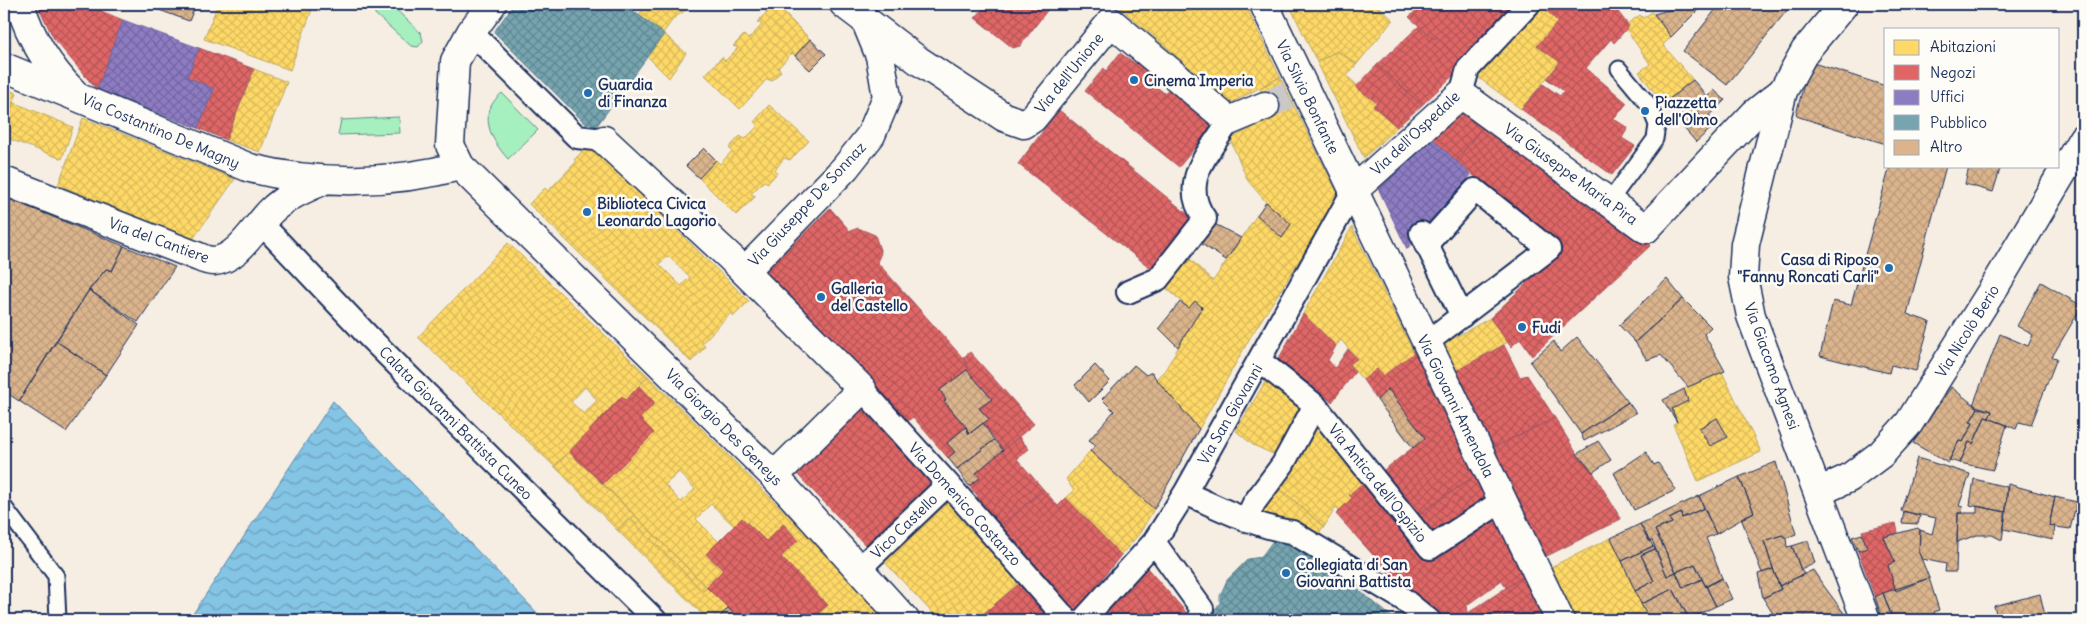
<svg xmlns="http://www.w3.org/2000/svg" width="2087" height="624" font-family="Delius,sans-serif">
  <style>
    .green { fill: #a6efbe; stroke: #608f8e }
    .water { fill: url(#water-waves); stroke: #5a88ae }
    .homes { fill: url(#homes-cross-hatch); stroke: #bba664; fill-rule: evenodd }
    .shops { fill: url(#shops-cross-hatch); stroke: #a55664 }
    .offices { fill: url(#offices-cross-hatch); stroke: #6c65a5 }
    .public { fill: url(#public-cross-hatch); stroke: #5b8297 }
    .building { fill: url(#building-cross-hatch); stroke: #1b2f5e }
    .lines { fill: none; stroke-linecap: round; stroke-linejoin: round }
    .minor-tunnel { stroke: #cac8c8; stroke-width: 28; stroke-dasharray: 28 14; stroke-linecap: butt }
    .service-casing { stroke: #1b2f5e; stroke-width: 19 }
    .pedestrian-casing { stroke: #1b2f5e; stroke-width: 26 }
    .minor-casing { stroke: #1b2f5e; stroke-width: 31 }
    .secondary-casing { stroke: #1b2f5e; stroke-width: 31 }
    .primary-casing { stroke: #1b2f5e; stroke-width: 31 }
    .service { stroke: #fdfcf7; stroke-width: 15 }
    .pedestrian { stroke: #fdfcf7; stroke-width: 22 }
    .minor { stroke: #fdfcf7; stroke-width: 28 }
    .secondary { stroke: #fdfcf7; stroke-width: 28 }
    .primary { stroke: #fdfcf7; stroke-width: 28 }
    .poi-dot { fill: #1f6fb2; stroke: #fdfcf7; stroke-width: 2 }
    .labels { text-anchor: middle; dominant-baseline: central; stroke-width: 5; stroke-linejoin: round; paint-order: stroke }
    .street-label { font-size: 15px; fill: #1b2f5e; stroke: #fdfcf7 }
    .poi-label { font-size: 15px; font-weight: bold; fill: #1b2f5e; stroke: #fdfcf7; text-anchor: start }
  </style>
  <defs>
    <pattern id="water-waves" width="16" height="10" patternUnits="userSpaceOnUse" patternTransform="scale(1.25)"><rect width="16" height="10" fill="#84c4e4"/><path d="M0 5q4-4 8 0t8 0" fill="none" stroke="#6ba0bc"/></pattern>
    <pattern id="homes-cross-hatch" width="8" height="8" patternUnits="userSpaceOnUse" patternTransform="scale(1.25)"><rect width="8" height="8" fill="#ffd966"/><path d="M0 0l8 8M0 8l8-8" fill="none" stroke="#dabb5b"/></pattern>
    <pattern id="shops-cross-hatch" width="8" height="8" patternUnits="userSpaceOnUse" patternTransform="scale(1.25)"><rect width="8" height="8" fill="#e06666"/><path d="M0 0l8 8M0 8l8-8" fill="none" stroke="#b55457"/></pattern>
    <pattern id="offices-cross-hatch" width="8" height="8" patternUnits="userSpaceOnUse" patternTransform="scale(1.25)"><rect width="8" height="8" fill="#8e7cc3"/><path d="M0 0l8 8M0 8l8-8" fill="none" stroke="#7366a2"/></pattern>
    <pattern id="public-cross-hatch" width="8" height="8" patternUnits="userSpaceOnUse" patternTransform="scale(1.25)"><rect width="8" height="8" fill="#76a5af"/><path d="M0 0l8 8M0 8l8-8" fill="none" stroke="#608792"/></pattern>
    <pattern id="building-cross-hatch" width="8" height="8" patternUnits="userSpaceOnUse" patternTransform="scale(1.25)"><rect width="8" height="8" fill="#dbb48c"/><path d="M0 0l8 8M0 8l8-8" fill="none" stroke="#bb9b7b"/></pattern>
  </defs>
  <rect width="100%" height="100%" fill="#f6eee2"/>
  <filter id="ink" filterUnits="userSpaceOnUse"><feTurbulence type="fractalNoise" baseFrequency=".02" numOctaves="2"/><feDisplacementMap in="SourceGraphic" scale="10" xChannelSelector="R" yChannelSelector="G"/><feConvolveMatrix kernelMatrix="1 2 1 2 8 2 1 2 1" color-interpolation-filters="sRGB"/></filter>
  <g filter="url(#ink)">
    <!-- green -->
    <path class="green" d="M375 4H390L421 33 423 41 418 47 411 46 375 14 373 6Z
      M502 93 538 130 508 159C490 139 477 113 502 93Z
      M399 117 400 133 338 135 341 120Z"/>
    <!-- water -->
    <path class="water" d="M333 401 544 620H189Z"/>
    <!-- homes -->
    <path class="homes" d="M218 4H314L290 70 204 39Z
      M646 4H695L674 18 663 33 686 53 669 78 647 56 664 34 639 15Z
      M775 4 810 39 795 56 792 53 778 68 781 71 772 81 767 79 740 109 705 75 722 57 725 61 738 48 733 46 744 35 748 39 762 25 757 22Z
      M1122 4H1245L1280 77 1231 103 1119 7Z
      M1289 4H1376L1393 20 1357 64 1337 51 1317 62Z
      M1540 4 1558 22 1537 46 1560 62 1521 109 1471 72Z
      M1652 12 1671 37 1663 45 1693 80 1663 104 1639 72 1650 64 1626 29 1629 26 1627 24 1640 15 1643 18Z
      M1337 51 1357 64 1347 76 1377 103 1373 106 1397 127 1364 158 1317 62Z
      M254 69 287 82 260 152 226 140Z
      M1280 77 1294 106 1269 119 1260 88Z
      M4 88 17 93 4 128Z
      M13 102 73 127 62 159 4 137V128Z
      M769 105 809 141 790 160 784 158 775 170 777 173 768 183 764 181 751 194 756 196 736 215 699 178 716 160 720 164 732 151 729 148 740 136 745 139 758 126 754 122Z
      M1294 106 1340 198 1251 336 1199 429 1156 379 1165 370 1202 307 1195 301 1189 308 1164 286 1190 259 1213 281 1257 215 1282 238 1291 224 1266 202 1248 181 1230 139Z
      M83 118 235 179 193 239 58 185Z
      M589 144 749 301 734 316 731 313 702 343 705 347 691 362 529 204 545 188 548 191 576 162 574 160ZM668 256 690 277 681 286 659 264Z
      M1352 227 1414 353 1383 376 1377 369 1363 380 1349 364 1357 359 1341 340 1336 346 1303 314Z
      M508 243 648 376 626 400 622 396 555 467 418 337ZM585 387 597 400 584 414 571 402Z
      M1490 318 1508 342 1456 371 1440 346Z
      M1722 372 1761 452 1698 481 1673 424 1677 422 1672 409 1688 401 1684 389ZM1717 418 1728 437 1710 446 1699 428Z
      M648 376 700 427 893 620H826L819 613 828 605 781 557 798 540 783 524 766 541 742 518 734 526 711 504 696 519 719 542 706 554 723 570 706 587 603 484 654 433 640 418 655 403 639 386ZM679 472 695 489 681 502 665 485Z
      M1268 377 1309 410 1282 458 1253 445 1236 431Z
      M1315 413 1366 480 1349 495 1352 498 1340 511 1336 507 1324 527 1275 484Z
      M1090 451 1154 509 1140 533 1121 555 1066 498 1074 491 1066 479Z
      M569 452 634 515 617 530 555 467Z
      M1275 484 1324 527 1314 540 1258 516Z
      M946 490 1026 578 976 620H939L877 554Z
      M634 515 706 587H708L703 591 630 518Z
      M630 518 703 591 708 587 728 608 717 620H708L617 530Z
      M1611 538 1649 620H1568L1544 570Z"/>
    <!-- shops -->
    <path class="shops" d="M37 4H94L104 8 101 11 123 20 97 90 54 39Z
      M979 4H1052L1020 46 1013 48 975 18 984 8Z
      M1423 4H1445L1486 45 1464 65 1437 37 1434 39 1409 17Z
      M1445 4H1522L1486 45Z
      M1540 4H1612L1629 26 1614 43 1611 39 1586 68 1627 103 1614 119 1628 128 1622 138 1635 146 1612 175 1521 109 1543 84 1560 96 1564 91 1547 79 1560 62 1537 46 1558 22Z
      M1419 26 1434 39 1437 37 1464 65 1422 105 1377 65Z
      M199 48 254 69 226 140 198 128 214 89 187 77Z
      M1120 53 1136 64 1137 62 1156 77 1152 83 1164 93 1169 89 1213 126 1179 167 1085 91 1104 68 1106 71Z
      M1377 65 1422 105 1397 127 1373 106 1377 103 1356 87Z
      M1059 110 1195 220 1153 270 1018 164Z
      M1463 112 1484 125 1456 161 1432 138Z
      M1484 125 1651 245 1532 356 1520 339 1511 347 1490 318 1563 249 1456 161Z
      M830 208 850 231 858 228 875 235 881 253 877 262 963 358 969 368 940 390 946 400 944 401 966 427 947 443 955 452 948 458 913 417 908 421 765 272Z
      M1303 314 1336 346 1328 360 1335 368 1348 349 1357 359 1349 364 1355 372 1332 402 1277 362Z
      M1504 345 1520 377 1527 375 1555 418 1488 450 1452 373Z
      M1412 351 1425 353 1482 471 1419 514 1384 470 1425 438 1388 389 1377 400 1363 380 1377 369 1383 376 1414 353Z
      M970 352 1034 424 1003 450 983 423 989 419 979 408 992 399 967 370 969 368 963 358Z
      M639 386 655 403 640 418 654 433 603 484 569 452 622 396 626 400Z
      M863 403 942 486 873 553 793 470Z
      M1555 418 1577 454 1593 472 1621 519 1541 559 1488 450Z
      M1019 437 1029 449 1017 459 1044 490 995 530 975 506 978 496 969 486 980 478 976 473Z
      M1482 471 1495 496 1435 536 1419 514Z
      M1366 480 1429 557 1499 511 1528 573 1506 588 1502 580 1467 605 1468 613 1459 620H1439L1392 576 1336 514 1352 498 1349 495Z
      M1044 490 1058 506 1066 498 1121 555 1071 618 995 530Z
      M742 518 766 541 783 524 798 540 781 557 828 605 819 613 826 620H772L764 612 756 620H741L706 587 723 570 706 554Z
      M1896 523 1898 532 1884 537 1895 562 1888 565 1896 591 1875 597 1858 551 1867 548 1862 531Z
      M1147 568 1193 620H1158L1129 589Z
      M1528 573 1551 620H1459L1468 613Z
      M1026 578 1061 620H976Z
      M1129 589 1158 620H1096Z
      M764 612 772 620H756Z"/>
    <!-- offices -->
    <path class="offices" d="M123 20 199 48 187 77 214 89 198 128 97 90Z
      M1432 138 1471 175 1407 249 1377 186Z"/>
    <!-- public -->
    <path class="public" d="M514 4H624L664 34 593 131 494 32Z
      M1278 534 1297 540 1392 617 1407 609 1421 620H1207L1220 603V596L1227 580 1248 559 1261 557Z"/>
    <!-- building -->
    <path class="building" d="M143 4H196L189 21Z
      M1691 4 1698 10 1671 37 1654 14Z
      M1720 4H1792L1727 85 1683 51Z
      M810 39 826 54 810 70 795 56Z
      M1810 62 1886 86V144L1799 117 1796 114Z
      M1693 80 1707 96 1695 109 1704 120 1709 115 1716 124 1696 142 1663 104Z
      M1714 90 1725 100 1704 120 1695 109Z
      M704 148 716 160 699 178 686 166Z
      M1890 166H1946L1907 314 1930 322 1916 371 1891 365 1889 373 1820 356 1833 301 1851 305Z
      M1967 166H2001L1993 192 1965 184 1969 167Z
      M4 197 124 246 112 271 106 269 89 290 19 401 4 391Z
      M1266 202 1291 224 1282 238 1257 215Z
      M1213 223 1241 238 1226 260 1200 243Z
      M124 246 175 267 138 322 89 290 106 269 112 271Z
      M1667 279 1683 299 1635 342 1619 325Z
      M2041 282 2082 306 2052 357 2057 358 2031 425 2019 422 2016 429 1989 418 1992 411 1973 405 2000 334 2028 346 2033 335 2017 326Z
      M89 290 139 325 106 375 56 341Z
      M1683 299 1711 327 1704 334 1725 371 1688 387 1661 355 1647 360 1635 342Z
      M1195 301 1202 307 1178 347 1159 328 1180 302 1189 308Z
      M1577 337 1628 402 1581 434 1530 362 1554 341 1560 352Z
      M56 341 106 375 66 432 19 401Z
      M1095 365 1110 381 1089 402 1075 385Z
      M1134 365 1146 375 1152 372 1156 379 1199 429 1154 509 1090 451 1096 445 1089 440 1114 411 1102 399Z
      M967 370 992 399 979 408 989 419 969 434 966 427 944 401 946 400 940 390Z
      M1951 387 1978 408 1970 422 1973 423 1963 442 1959 441 1948 463 1913 443Z
      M1388 389 1425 438 1413 448 1377 400Z
      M1684 389 1688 401 1672 409 1677 422 1663 400Z
      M1628 402 1636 413 1584 441 1581 434Z
      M1978 408 1992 411 1989 418 1985 417 1973 444 1969 442 1960 463 1949 460 1959 441 1963 442 1973 423 1970 422Z
      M1985 417 2007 425 1993 470 1960 463 1969 442 1973 444Z
      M1717 418 1728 437 1710 446 1699 428Z
      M983 423 994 440 957 469 948 458 955 452 947 443 966 427 969 434Z
      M994 440 1003 450 976 473 980 478 969 486 957 469Z
      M1598 441 1611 460 1593 472 1577 454Z
      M1646 452 1654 465 1658 463 1676 490 1634 510 1614 473Z
      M1917 458 1970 474 1959 506 1963 507 1962 513H1958L1956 572H1945L1946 564 1922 559 1919 553 1920 530 1932 534 1936 518 1901 511Z
      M1776 462 1796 534 1786 538 1782 535 1764 541 1773 569 1762 573 1741 518 1754 512 1739 477Z
      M1739 477 1754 512 1716 534 1699 496Z
      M1974 479 2007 487 2006 512 1970 505Z
      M2008 484 2055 497 2049 526H2055L2053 540 2004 529Z
      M1699 496 1704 508 1682 518 1681 513 1669 519 1672 523 1655 530 1676 572 1667 576 1652 540 1649 541 1640 524Z
      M2055 497 2077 502 2070 529 2049 526Z
      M1977 506 2006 512 2002 540 1992 535H1977L1957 542 1958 513H1977Z
      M1704 508 1716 534 1706 538 1722 578 1706 587 1695 564 1676 572 1655 530 1672 523 1669 519 1681 513 1682 518Z
      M1904 511 1920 516 1918 524 1902 523Z
      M1640 524 1653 546 1622 561 1611 538Z
      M1918 528 1920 530 1919 553 1929 578 1896 591 1888 565 1895 562 1884 537Z
      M1862 534 1867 548 1858 551 1852 537Z
      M1782 535 1786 538 1787 547 1792 546 1801 570 1804 574 1779 586 1764 541Z
      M1808 541 1815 563 1801 570 1792 546Z
      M1653 546 1655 549 1641 555 1654 581 1635 591 1622 561Z
      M1655 549 1667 576 1676 572 1683 588 1702 579 1716 606 1689 619 1673 589 1641 604 1635 591 1654 581 1641 555Z
      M1695 564 1702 579 1683 588 1676 572Z
      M1773 569 1781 589 1763 598 1758 574Z
      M1813 570 1821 582 1849 620H1777L1763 598 1781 589 1779 586Z
      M1722 578 1732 599 1716 606 1706 586Z
      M1929 578 1939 610 1934 612 1937 620H1893L1883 593Z
      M1673 589 1690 620H1649L1641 604Z
      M1883 593 1886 601 1893 620H1883L1875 597Z
      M2040 594 2046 620H1998L1994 606Z
      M728 608 741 620H717Z"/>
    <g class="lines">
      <!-- minor-tunnel -->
      <path class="minor-tunnel" d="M1265 106 1288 95"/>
      <!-- service casing -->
      <g class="service-casing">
        <path id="service" d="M1609 202 1655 139 1657 125 1649 105 1619 69
          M4 507 56 576 58 620"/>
      </g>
      <!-- pedestrian casing -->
      <g class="pedestrian-casing">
        <path id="pedestrian" d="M471 32 577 137 604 140
          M1461 94 1468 69 1529 4
          M261 223 370 338 655 620
          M1421 233 1462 316
          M1128 292 1158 279 1205 219C1178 182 1209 153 1229 121
          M1426 343 1549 249 1475 190 1426 245
          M1260 361 1315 405 1430 548 1502 501
          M862 389 948 484 1067 620
          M1185 493C1220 508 1255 527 1292 532L1403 599 1429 620
          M1246 520 1254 503 1283 464 1315 405
          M1154 542 1202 609 1198 620
          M860 568 948 484
          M1083 620 1154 542 1185 493 1353 191"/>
      </g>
      <!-- minor casing -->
      <g class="minor-casing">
        <path id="minor" d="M844 4 919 61 1004 117 1024 124 1033 118 1111 22 1229 121 1265 106
          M604 140 731 258 862 389 774 476
          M1353 191 1461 94 1646 229 1754 114 1783 91
          M745 271 845 168 871 135 887 97 880 56 866 22
          M1818 492 1849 478 1881 454 1909 423 1995 286 2083 138"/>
      </g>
      <!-- secondary casing -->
      <g class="secondary-casing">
        <path id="secondary" d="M20 4C30 37 49 68 74 93
          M1844 4 1805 51 1783 91 1745 244 1743 277 1751 316 1866 620
          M4 67 250 168C318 185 391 184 460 166
          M4 181 199 257C203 259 209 261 214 261 239 259 256 225 272 210 287 196 304 189 322 181"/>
      </g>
      <!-- primary casing -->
      <g class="primary-casing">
        <path id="primary" d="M492 4 471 32 455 61 450 145 460 166 774 476 905 620
          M1264 4 1560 620"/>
      </g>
      <!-- service -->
      <use href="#service" class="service"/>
      <!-- pedestrian -->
      <use href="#pedestrian" class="pedestrian"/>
      <!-- minor -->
      <use href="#minor" class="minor"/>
      <!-- secondary -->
      <use href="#secondary" class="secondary"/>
      <!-- primary -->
      <use href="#primary" class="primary"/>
    </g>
  </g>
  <!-- markers -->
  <g class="poi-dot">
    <circle cx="1134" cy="80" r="5"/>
    <circle cx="588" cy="93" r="5"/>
    <circle cx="1645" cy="111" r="5"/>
    <circle cx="587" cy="212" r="5"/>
    <circle cx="1889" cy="268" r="5"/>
    <circle cx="821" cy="297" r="5"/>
    <circle cx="1522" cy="327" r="5"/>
    <circle cx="1286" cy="573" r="5"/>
  </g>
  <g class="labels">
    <!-- street labels -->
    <g class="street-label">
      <text transform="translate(1069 73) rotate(-51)">Via dell'Unione</text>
      <text transform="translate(1308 97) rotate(64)">Via Silvio Bonfante</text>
      <text transform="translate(161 131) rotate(23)">Via Costantino De Magny</text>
      <text transform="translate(1415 133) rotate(-43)">Via dell'Ospedale</text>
      <text transform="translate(1571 174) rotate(36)">Via Giuseppe Maria Pira</text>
      <text transform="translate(807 204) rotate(-47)">Via Giuseppe De Sonnaz</text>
      <text transform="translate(159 240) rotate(20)">Via del Cantiere</text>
      <text transform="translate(1967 331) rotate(-58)">Via Nicolò Berio</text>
      <text transform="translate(1772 366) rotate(70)">Via Giacomo Agnesi</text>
      <text transform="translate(1456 406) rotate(64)">Via Giovanni Amendola</text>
      <text transform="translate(1230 414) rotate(-60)">Via San Giovanni</text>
      <text transform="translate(456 423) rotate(45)">Calata Giovanni Battista Cuneo</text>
      <text transform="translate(724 427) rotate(45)">Via Giorgio Des Geneys</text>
      <text transform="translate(1378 483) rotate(51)">Via Antica dell'Ospizio</text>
      <text transform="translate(965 504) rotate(48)">Via Domenico Costanzo</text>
      <text transform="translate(904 526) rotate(-44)">Vico Castello</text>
    </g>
    <!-- poi labels -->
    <g class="poi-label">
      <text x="1144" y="80">Cinema Imperia</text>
      <text x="598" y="84">Guardia<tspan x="598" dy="17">di Finanza</tspan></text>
      <text x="1655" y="102">Piazzetta<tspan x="1655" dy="17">dell'Olmo</tspan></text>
      <text x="597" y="203">Biblioteca Civica<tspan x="597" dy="17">Leonardo Lagorio</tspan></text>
      <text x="1879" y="259" text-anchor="end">Casa di Riposo<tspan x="1879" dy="17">"Fanny Roncati Carli"</tspan></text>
      <text x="831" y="288">Galleria<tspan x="831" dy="17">del Castello</tspan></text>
      <text x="1532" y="327">Fudi</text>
      <text x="1296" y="564">Collegiata di San<tspan x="1296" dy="17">Giovanni Battista</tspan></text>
    </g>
  </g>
  <!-- margin -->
  <rect width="2087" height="624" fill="none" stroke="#fdfcf7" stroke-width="20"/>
  <rect x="10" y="10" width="2067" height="604" fill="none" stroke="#1b2f5e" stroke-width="2" filter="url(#ink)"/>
  <!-- legend -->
  <rect x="1884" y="28" width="175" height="140" fill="#fdfcf7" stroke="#a3aaba"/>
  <rect x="1894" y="40" width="25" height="15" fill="#ffd966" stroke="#a3aaba"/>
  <text x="1930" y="52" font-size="15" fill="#1b2f5e">Abitazioni</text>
  <rect x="1894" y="65" width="25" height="15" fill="#e06666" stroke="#a3aaba"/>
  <text x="1930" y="78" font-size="15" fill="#1b2f5e">Negozi</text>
  <rect x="1894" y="90" width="25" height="15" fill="#8e7cc3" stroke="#a3aaba"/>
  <text x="1930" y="102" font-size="15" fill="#1b2f5e">Uffici</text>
  <rect x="1894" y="115" width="25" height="15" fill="#76a5af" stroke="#a3aaba"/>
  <text x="1930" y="128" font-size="15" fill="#1b2f5e">Pubblico</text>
  <rect x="1894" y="140" width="25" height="15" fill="#dbb48c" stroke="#a3aaba"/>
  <text x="1930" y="152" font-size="15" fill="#1b2f5e">Altro</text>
</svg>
